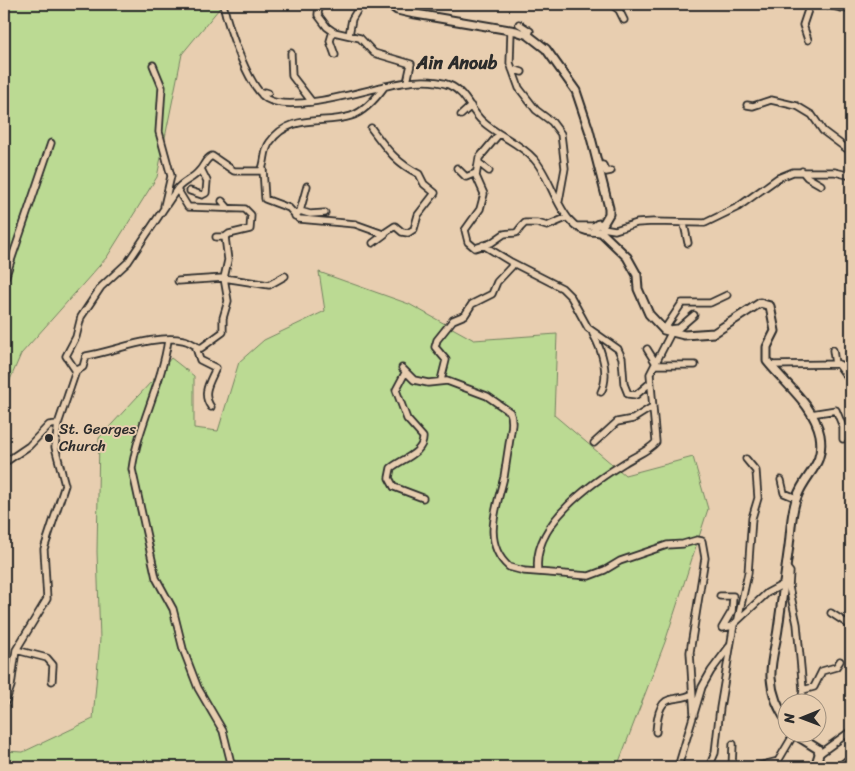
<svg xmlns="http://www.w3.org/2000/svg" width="855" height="771" font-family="Sriracha,sans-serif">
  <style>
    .green { fill: #bbda93; stroke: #73825f }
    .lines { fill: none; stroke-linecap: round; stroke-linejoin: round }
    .minor-casing { stroke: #2b2b2b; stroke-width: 9 }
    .major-casing { stroke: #2b2b2b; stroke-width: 11 }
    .minor { stroke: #e8ceb0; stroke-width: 5.5 }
    .major { stroke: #e8ceb0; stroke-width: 7 }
    .poi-dot { fill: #2b2b2b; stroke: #e8ceb0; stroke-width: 2 }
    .labels { text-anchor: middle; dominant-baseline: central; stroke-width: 4; stroke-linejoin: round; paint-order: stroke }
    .poi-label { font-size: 15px; fill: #2b2b2b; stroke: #e8ceb0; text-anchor: start }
    .quarter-label { font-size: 18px; font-weight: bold; fill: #2b2b2b; stroke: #e8ceb0 }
  </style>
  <rect width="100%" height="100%" fill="#e8ceb0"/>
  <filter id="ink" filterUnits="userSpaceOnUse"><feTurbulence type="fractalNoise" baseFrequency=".02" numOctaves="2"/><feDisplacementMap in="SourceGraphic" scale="10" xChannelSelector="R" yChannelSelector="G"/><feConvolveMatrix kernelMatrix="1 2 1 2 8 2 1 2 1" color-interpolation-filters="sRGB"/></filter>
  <g filter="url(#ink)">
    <!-- green -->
    <path class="green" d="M4 4H223L182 54 157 177 107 257 21 354 4 394Z
      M319 272 409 304 474 340 557 334 554 415 625 475 693 457 708 509 665 642 617 767H4V751L23 752 93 719 100 639 97 552 99 438 152 381 171 358 194 376V428L218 431 239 362 264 340 325 311Z"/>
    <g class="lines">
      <!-- minor casing -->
      <g class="minor-casing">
        <path id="minor" d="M223 4C228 26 248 87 267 99 289 112 357 93 382 87 402 82 430 78 449 85 466 92 470 110 482 121 498 136 520 143 534 159 554 180 561 236 597 232
          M319 4 318 15 327 27 334 32 360 38 374 53 411 64 407 82
          M611 4 619 10 624 20
          M824 4 842 8H851
          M519 24 530 31 528 35
          M511 30 510 63 519 88 536 110 552 122 561 134 565 168 559 201
          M333 31 330 41 335 55
          M349 35 352 19 361 4
          M808 40 803 25 810 4
          M291 53 292 76 312 102
          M153 65 162 87 159 132 171 176 164 206
          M512 69 522 72
          M262 95 265 92 268 93
          M747 105 753 106 771 100 797 106 812 115 823 131 851 152
          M461 115 471 106
          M499 134 479 158 476 176 484 194 480 209 465 230 468 242 475 248 491 243 504 234C524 232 512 235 525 223H537L547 226 566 218
          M479 163 489 171
          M598 165H603L606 172 611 171
          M457 168 466 177 476 173
          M263 169 265 199 289 208 299 219 355 224 383 234 395 226 402 232 408 233 414 229 418 215 435 193 424 184 419 174C396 163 386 148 371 128
          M802 171 807 177 821 185
          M190 191 202 195 206 193 207 181 201 169
          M222 201 229 209
          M300 211 307 186
          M295 216 300 211 310 214 325 213
          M684 224 688 243
          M577 226H595
          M603 228 615 230 637 223 653 222 705 223 738 207 778 178 793 172H835L851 176
          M216 237H225
          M373 243 385 234
          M511 262 562 288 571 297 588 328 618 349 622 358 624 384 628 394 636 395 650 383
          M4 281 51 143
          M178 281 224 278 269 285 285 276
          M670 329 679 328 694 315
          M664 330 682 303H710L727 295
          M593 334C602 350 610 375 601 392
          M168 340C162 384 138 425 132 469L156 578 173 609 183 649 198 688 223 731 232 767
          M195 345 200 360 216 368C210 382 201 393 211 407
          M647 349 657 365H695
          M833 350 835 364
          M838 364 851 382
          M770 365 838 364 851 369
          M402 368 414 380 428 383 447 381 487 396 510 412C514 421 511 429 510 438 508 451 506 464 504 477 497 507 481 542 509 567L524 571 589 576 605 570 620 561 667 545 683 544 697 540 702 541 705 558 690 652 694 715
          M76 371 83 367 86 356C115 351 155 334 183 340 190 341 194 346 201 348L223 332V318L228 301 224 278 228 260 225 237 229 234 250 229 251 215 245 209 188 207 177 189
          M405 373 396 390 407 419 423 437C424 453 402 459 391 468L389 478 394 487 423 498
          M441 380 446 360 435 347 437 340 453 320 465 315 472 304 492 294 497 282 512 266 511 262 483 245
          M811 414 836 410 843 427V439
          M594 443 617 422 633 419 652 407
          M4 463 29 446 49 425 58 424
          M781 480 784 493 796 498
          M786 567 790 572 789 587 797 624 803 690 801 704
          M538 572C531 525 590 484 624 463 634 456 649 451 656 442L650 374 671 333
          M720 596H733L732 611 722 628 733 626
          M831 613 851 626
          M738 619 748 573 752 518 758 498 756 471 746 459
          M16 650 47 658 53 665 52 681
          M803 690 814 687 822 671 836 667 840 661
          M4 706 11 686 16 650 47 599 44 549 65 485 55 447 58 424 76 371 66 356 76 337 81 317 101 287 128 262 177 189C183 181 193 179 199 171 204 166 205 159 212 156L234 171H261C266 162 263 151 270 142 290 113 323 125 351 116 364 112 377 97 385 86
          M656 732C657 722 658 703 669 700 677 697 684 699 692 694
          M819 754 851 731
          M678 767 702 687 711 671 729 647
          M709 767 715 753 720 708 734 624 767 593 782 585
          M732 767 733 744
          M755 767 778 761 794 734
          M839 767 851 757"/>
      </g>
      <!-- major casing -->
      <g class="major-casing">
        <path id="major" d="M389 4 397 10 410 13 516 31 528 35 546 49 576 91 589 130 609 208V214L602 226
          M595 228a4 4 0 1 1 8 0a4 4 0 1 1-8 0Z
          M601 232 627 257 637 275 638 289 649 314 664 330 684 335 714 333 760 303 770 306 775 331 767 347V361C785 384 814 405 820 435 825 466 806 472 797 497 791 512 791 530 789 546 785 574 782 601 778 629 776 645 770 661 771 678 772 695 778 709 788 723
          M794 734 818 749 819 754 815 767"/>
      </g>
      <!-- minor -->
      <use href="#minor" class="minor"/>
      <!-- major -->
      <use href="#major" class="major"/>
    </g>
  </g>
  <!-- markers -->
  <circle class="poi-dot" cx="49" cy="438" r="5"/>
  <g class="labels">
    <!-- poi labels -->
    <g class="poi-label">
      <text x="59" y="429">St. Georges<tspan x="59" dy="17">Church</tspan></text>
    </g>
    <!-- quarter labels -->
    <g class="quarter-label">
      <text x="457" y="63">Ain Anoub</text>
    </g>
  </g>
  <!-- margin -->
  <rect width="855" height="771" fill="none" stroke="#e8ceb0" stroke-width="20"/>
  <rect x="10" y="10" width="835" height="751" fill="none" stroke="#2b2b2b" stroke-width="2" filter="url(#ink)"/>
  <!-- north arrow -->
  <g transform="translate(802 718) rotate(269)"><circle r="24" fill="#e8ceb0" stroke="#9c8d7b"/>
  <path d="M0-4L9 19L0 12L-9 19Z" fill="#2b2b2b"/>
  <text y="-8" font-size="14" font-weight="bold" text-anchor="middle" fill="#2b2b2b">N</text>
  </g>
</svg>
